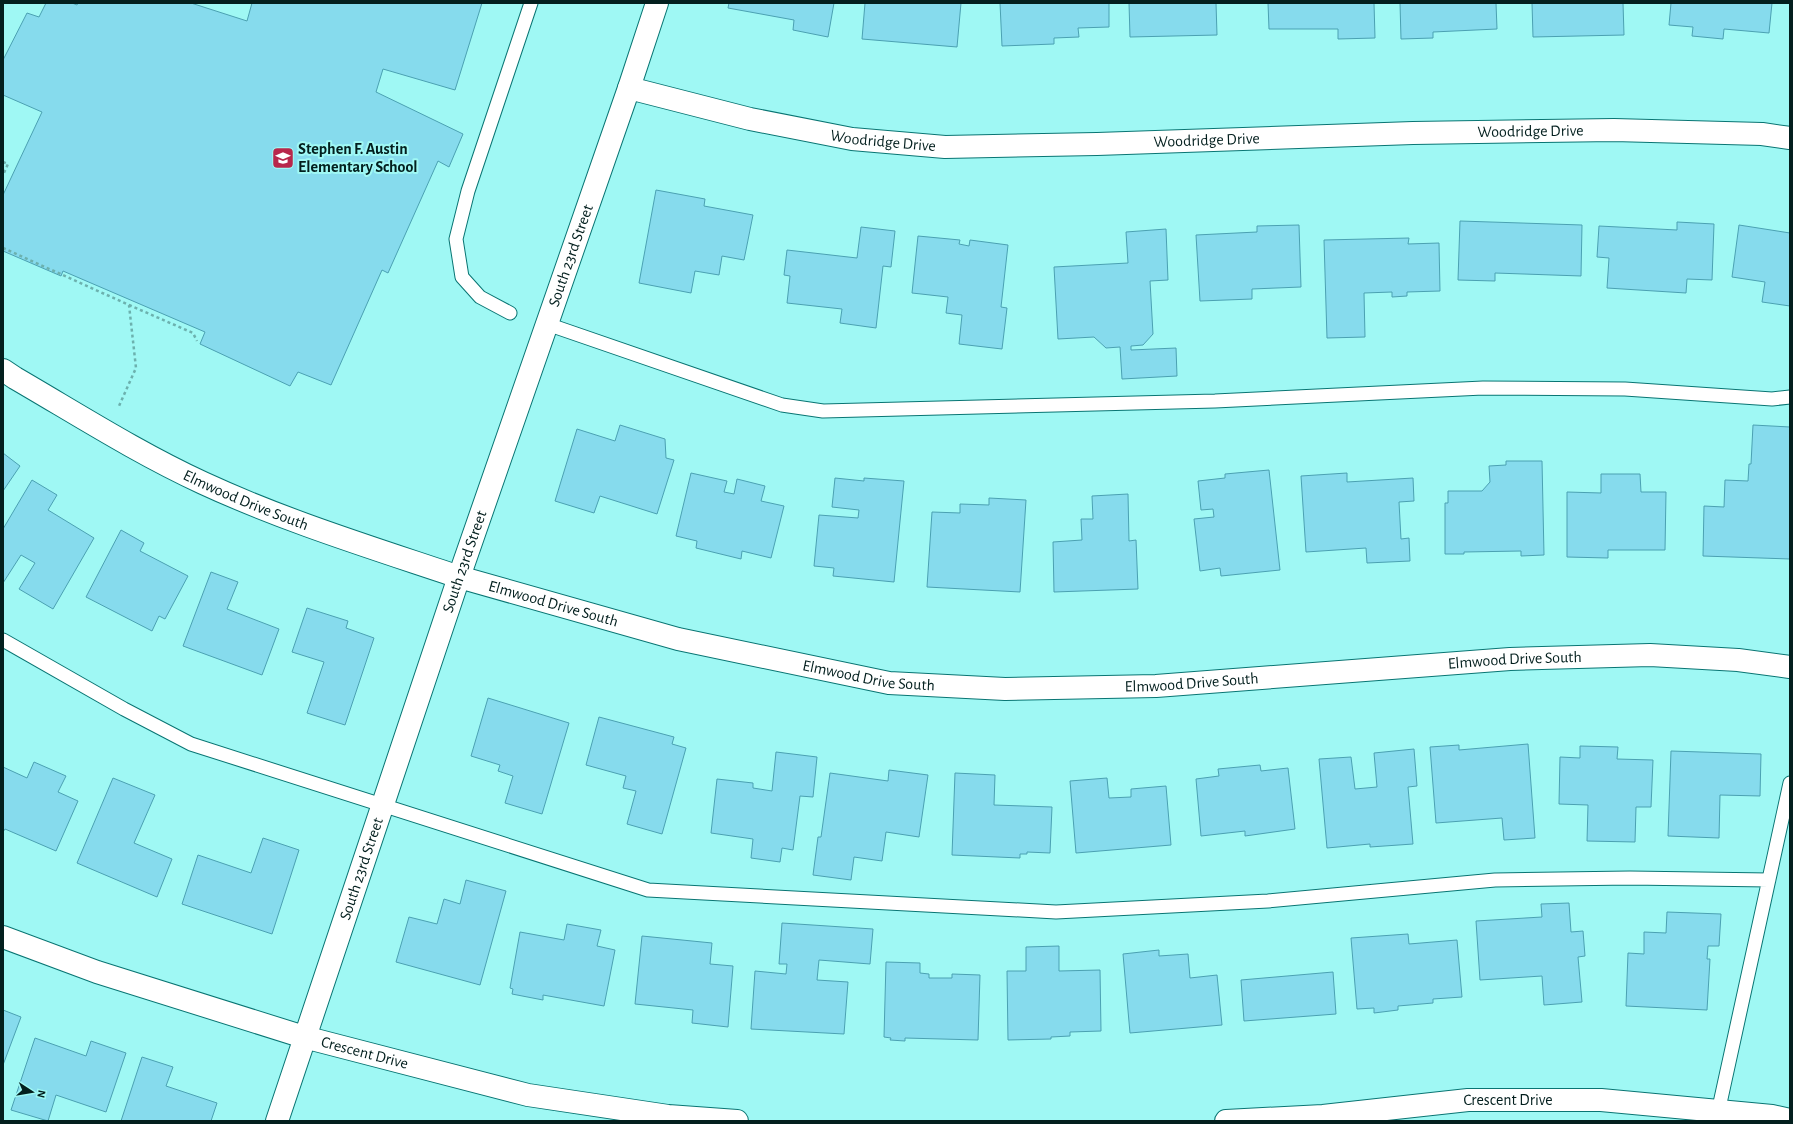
<svg xmlns="http://www.w3.org/2000/svg" width="1793" height="1124" font-family="'Alegreya Sans',sans-serif">
  <style>
    .building { fill: #86dbed; stroke: #4ba1b2 }
    .lines { fill: none; stroke-linecap: round; stroke-linejoin: round }
    .lane-casing { stroke: #097573; stroke-width: 15 }
    .street-casing { stroke: #097573; stroke-width: 24 }
    .secondary-casing { stroke: #097573; stroke-width: 24 }
    .path { stroke: #6cb1ae; stroke-width: 2.5; stroke-dasharray: 3 3; stroke-linecap: butt }
    .lane { stroke: #fff; stroke-width: 13 }
    .street { stroke: #fff; stroke-width: 22 }
    .secondary { stroke: #fff; stroke-width: 22 }
    .labels { text-anchor: middle; dominant-baseline: central; stroke-width: 4; stroke-linejoin: round; paint-order: stroke }
    .street-label { font-size: 16px; fill: #031f1e; stroke: #9ff8f4 }
    .poi-label { font-size: 16px; font-weight: bold; fill: #031f1e; stroke: #9ff8f4; text-anchor: start }
  </style>
  <rect width="100%" height="100%" fill="#9ff8f4"/>
  <!-- building -->
  <path class="building" d="M46 3H72L77 5 78 3H191L247 21 252 3H482L455 90 383 69 376 92 463 134 449 167 438 161 388 273 382 270 331 385 298 372 290 386 200 344 205 332 63 271 61 276 3 251V195L42 112 3 95V60L27 13 39 17Z
    M729 3H834L828 37 793 30 794 20 728 8Z
    M865 3H961L957 47 862 39Z
    M1000 3H1109V27L1078 28 1079 37 1054 38V44L1002 46Z
    M1129 3H1216L1217 35 1130 37Z
    M1268 3H1374L1375 38 1338 39V29H1269Z
    M1400 3H1496L1497 29 1433 32V38L1401 39Z
    M1532 3H1623L1624 35 1533 37Z
    M1671 3H1772L1769 33 1724 29 1723 39 1692 36 1693 27 1669 25Z
    M656 190 705 199 704 206 753 215 744 260 722 256 719 275 695 271 691 293 639 283Z
    M1460 221 1582 225 1581 276 1495 273V281L1458 280Z
    M1677 222 1714 224 1712 280 1687 279 1686 293 1607 288 1609 258 1597 257 1599 226 1677 230Z
    M1299 225 1301 287 1252 289V299L1200 301 1196 235 1257 232V226Z
    M1739 225 1790 233V306L1762 302 1765 282 1732 277Z
    M861 227 895 231 891 267 883 266 876 328 840 323 842 309 787 303 790 276 784 275 787 250 857 258Z
    M1166 229 1168 280 1150 281 1153 334 1143 345 1131 346V350L1176 348 1177 376 1122 379 1120 347 1106 348 1094 337 1058 339 1054 267 1128 263 1126 232Z
    M918 236 960 240 959 244 969 246 970 240 1008 245 1001 307 1007 308 1002 349 959 344 962 315 946 313 948 297 912 293Z
    M1409 238 1408 244 1439 243 1440 291 1407 292V296L1392 297V292L1364 293 1365 337 1327 338 1324 240Z
    M620 425 665 439 666 458 674 460 657 514 600 496 594 513 555 501 577 429 615 441Z
    M1753 425 1790 427V559L1703 556 1704 506 1724 507 1725 480 1748 481 1749 464H1751Z
    M3 453 20 466 3 491Z
    M1506 461H1542L1544 555 1521 556V551L1464 552V554H1445V503H1448V491H1482L1490 482 1489 466 1506 465Z
    M1269 470 1280 570 1221 576 1220 568 1200 571 1194 519 1214 517 1213 509 1201 510 1198 481 1225 478V474Z
    M691 473 727 481 724 492 734 494 737 479 765 486 761 501 784 506 771 558 742 551 741 559 696 548 697 541 676 536Z
    M1347 473V482L1413 478 1414 501 1399 502 1401 539 1409 538 1410 561 1367 563 1366 548 1306 552 1301 476Z
    M1601 474H1640L1641 492H1666L1665 550H1608V558L1567 557V492L1601 493Z
    M835 478 864 481V478L904 481 894 582 833 576 834 568 814 566 819 515 858 518 859 510 832 507Z
    M32 480 57 495 48 510 94 538 53 609 19 589 35 563 21 555 3 583V529Z
    M1128 494 1129 541 1136 540 1138 589 1054 592 1053 542 1082 540 1081 519H1093L1092 496Z
    M989 498 1026 500 1020 592 927 587 932 512 960 513V504L989 505Z
    M121 530 144 543 140 551 188 576 165 619 159 616 152 631 86 597Z
    M211 572 238 582 227 609 279 629 262 675 183 646Z
    M307 608 348 621 346 628 374 638 345 725 307 713 324 662 292 652Z
    M488 698 569 723 542 814 505 803 513 776 498 771 500 765 471 756Z
    M599 717 674 737 672 744 686 748 662 834 627 824 636 791 623 788 626 776 586 765Z
    M1528 744 1535 838 1504 840 1502 818 1436 823 1430 747 1459 745V750Z
    M1580 746 1618 747 1617 759 1653 760 1651 807H1636L1635 842 1587 841 1588 805 1559 804 1560 757 1580 758Z
    M1414 749 1417 786 1408 787 1413 844 1370 847V844L1327 848 1319 759 1351 757 1355 789 1377 787 1374 753Z
    M1671 751 1761 754 1760 796 1720 795 1719 838 1668 836Z
    M776 752 817 757 813 797 800 796 793 850 782 848 780 862 751 858 753 839 711 833 717 779 753 783V788L772 791Z
    M34 762 66 776 58 792 78 801 56 851 5 829 3 832V767L27 778Z
    M1260 765 1261 771 1288 768 1295 829 1245 836V831L1201 836 1196 779 1219 776 1218 769Z
    M889 770 928 775 919 837 886 832 882 861 854 857 851 880 813 875 818 837H821L830 773 888 781Z
    M955 773 995 775 994 805 1052 807 1050 853 1027 852V854H1020V858L952 855Z
    M113 778 155 795 134 843 172 859 157 897 77 863Z
    M1107 778 1109 798 1131 797V789L1166 786 1171 845 1076 853 1070 781Z
    M263 838 299 850 272 934 182 904 198 855 251 873Z
    M466 880 506 891 480 985 396 962 409 917 437 924 444 899 460 904Z
    M1569 903 1571 932 1583 931 1585 956 1578 957 1582 1002 1544 1005 1542 976 1480 980 1476 921 1542 917 1541 904Z
    M1667 912 1721 914 1719 946H1708L1707 959H1710L1707 1010 1626 1006 1628 953 1644 954V932L1666 933Z
    M782 923 873 929 870 964 819 960 817 980 848 982 844 1034 751 1029 755 971 786 974 787 964H779Z
    M567 924 601 930 597 946 615 950 604 1006 543 995V1000L512 994 513 989 510 988 520 932 564 940Z
    M1408 934 1409 944 1457 940 1462 997 1433 999V1003L1398 1006V1010L1374 1013V1008L1357 1009 1351 938Z
    M642 936 712 943 710 964 733 966 728 1027 692 1023 693 1010 635 1004Z
    M1059 946V971L1100 970 1101 1031 1070 1032V1036L1051 1037V1039L1008 1040 1007 971H1026V947Z
    M1159 950V956L1188 954 1190 978 1217 975 1222 1025 1130 1033 1123 954Z
    M886 962 920 963V973L929 974V978H952V974L980 975 978 1040 905 1038V1041L890 1040 891 1038 884 1037Z
    M1333 972 1336 1014 1244 1021 1241 980Z
    M3 1010 21 1017 3 1065Z
    M35 1038 86 1056 91 1041 126 1053 106 1112 56 1095 48 1121 11 1110Z
    M142 1057 173 1067 166 1086 217 1103 211 1121H121Z"/>
  <g class="lines">
    <!-- lane casing -->
    <g class="lane-casing">
      <path id="lane" d="M510 313 480 297 462 277 456 239 468 191 531 3
        M547 324 782 405 823 411 1215 401 1483 388 1625 389 1772 399 1790 397
        M3 640 124 709 191 744 648 890 1056 912 1268 901 1495 880 1630 878 1769 880
        M1717 1117 1790 783"/>
    </g>
    <!-- street casing -->
    <g class="street-casing">
      <g id="street">
        <path id="s1" d="M629 88 750 119 852 139 945 147 1097 144 1413 133 1614 130 1762 134 1790 138"/>
        <path id="s2" d="M3 370 15 378C77 414 138 453 203 483 285 521 373 548 459 577"/>
        <path id="s3" d="M3 937 97 972 304 1037 528 1095 668 1116 737 1121"/>
        <path id="s4" d="M1226 1121 1323 1116 1468 1100H1601L1772 1116 1790 1120"/>
      </g>
    </g>
    <!-- secondary casing -->
    <g class="secondary-casing">
      <g id="secondary">
        <path id="s5" d="M459 577 678 639 889 683 1005 689 1156 686 1510 659 1650 655 1738 660 1790 667"/>
        <path id="s6" d="M277 1121 459 577 629 88 657 3"/>
      </g>
    </g>
    <!-- path -->
    <path class="path" d="M3 162 8 164 3 175
      M3 248 129 305 136 368 119 406
      M129 305 193 333 197 341"/>
    <!-- lane -->
    <use href="#lane" class="lane"/>
    <!-- street -->
    <use href="#street" class="street"/>
    <!-- secondary -->
    <use href="#secondary" class="secondary"/>
  </g>
  <!-- icons -->
  <defs>
    <g id="school-square" transform="scale(1.15)"><rect x="-9" y="-9" width="18" height="18" rx="4" fill="#b8274b" stroke="#9ff8f4"/><path d="M0-5L7-2L0 1L-7-2ZM-4 1L0 2.5L4 1V4Q0 6-4 4Z" fill="#fff"/></g>
  </defs>
  <g fill-rule="evenodd">
    <use href="#school-square" x="283" y="158"/>
  </g>
  <g class="labels">
    <!-- street labels -->
    <g class="street-label">
      <text stroke="none"><textPath href="#s1" startOffset="908">Woodridge Drive</textPath></text>
      <text stroke="none"><textPath href="#s1" startOffset="260">Woodridge Drive</textPath></text>
      <text stroke="none"><textPath href="#s1" startOffset="584">Woodridge Drive</textPath></text>
      <text stroke="none"><textPath href="#s6" startOffset="914">South 23rd Street</textPath></text>
      <text stroke="none"><textPath href="#s2" startOffset="276">Elmwood Drive South</textPath></text>
      <text stroke="none"><textPath href="#s6" startOffset="590">South 23rd Street</textPath></text>
      <text stroke="none"><textPath href="#s5" startOffset="98">Elmwood Drive South</textPath></text>
      <text stroke="none"><textPath href="#s5" startOffset="1070">Elmwood Drive South</textPath></text>
      <text stroke="none"><textPath href="#s5" startOffset="422">Elmwood Drive South</textPath></text>
      <text stroke="none"><textPath href="#s5" startOffset="746">Elmwood Drive South</textPath></text>
      <text stroke="none"><textPath href="#s6" startOffset="266">South 23rd Street</textPath></text>
      <text stroke="none"><textPath href="#s3" startOffset="380">Crescent Drive</textPath></text>
      <text stroke="none"><textPath href="#s4" startOffset="283">Crescent Drive</textPath></text>
    </g>
    <!-- poi labels -->
    <g class="poi-label">
      <text x="298" y="149">Stephen F. Austin<tspan x="298" dy="18">Elementary School</tspan></text>
    </g>
  </g>
  <!-- border -->
  <rect width="1793" height="1124" fill="none" stroke="#031f1e" stroke-width="8"/>
  <!-- north arrow -->
  <g transform="translate(32 1092) rotate(102)" stroke="#9ff8f4" stroke-width="3" paint-order="stroke">
  <path d="M0-3L7 15L0 10L-7 15Z" fill="#031f1e"/>
  <text y="-6" font-size="11" font-weight="bold" text-anchor="middle" fill="#031f1e">N</text>
  </g>
</svg>
